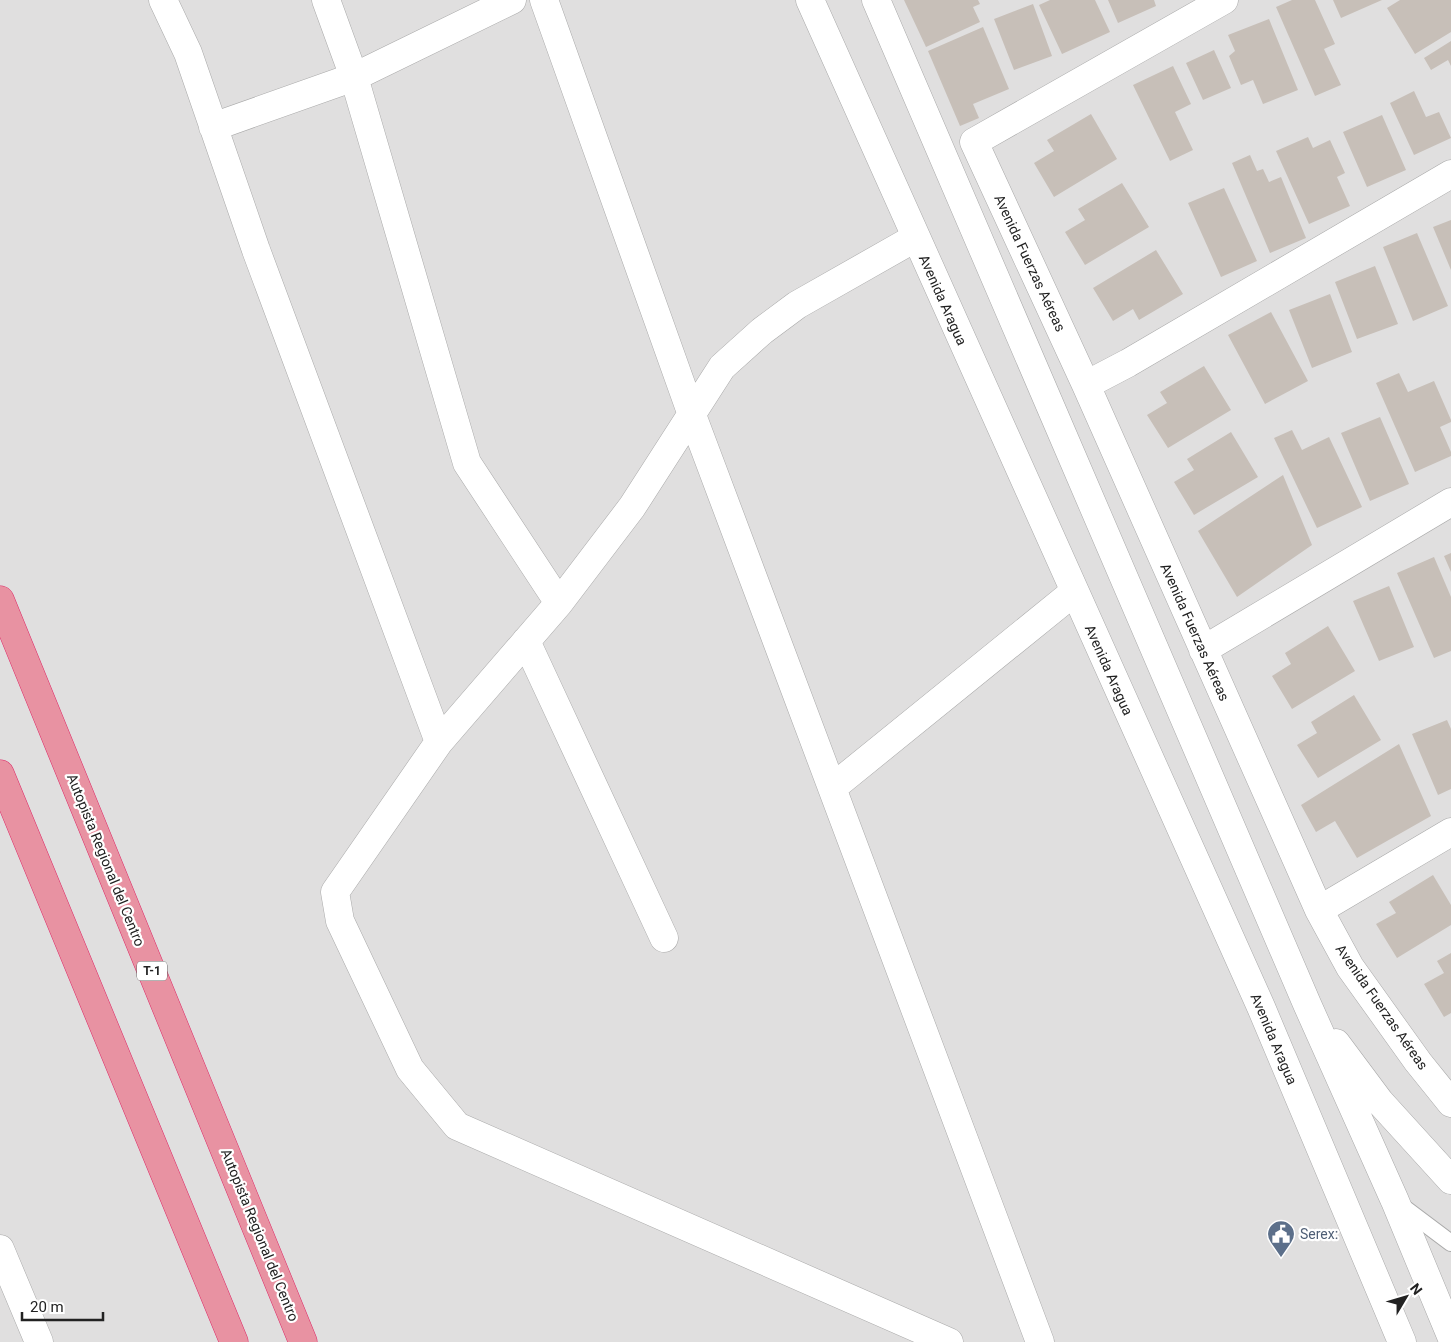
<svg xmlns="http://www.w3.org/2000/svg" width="1451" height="1342" font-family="Roboto,sans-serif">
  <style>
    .residential { fill: #e0dfdf }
    .building { fill: #c7bfb8 }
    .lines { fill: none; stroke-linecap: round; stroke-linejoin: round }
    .service-casing { stroke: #a9a9a9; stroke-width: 18 }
    .minor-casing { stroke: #a9a9a9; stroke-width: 29 }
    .tertiary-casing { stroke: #a9a9a9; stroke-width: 29 }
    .motorway-casing { stroke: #dc2a67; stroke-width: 29 }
    .service { stroke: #fff; stroke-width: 16 }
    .minor { stroke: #fff; stroke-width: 28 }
    .tertiary { stroke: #fff; stroke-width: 28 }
    .motorway { stroke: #e892a2; stroke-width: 28 }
    .labels { text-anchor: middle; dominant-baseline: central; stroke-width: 4.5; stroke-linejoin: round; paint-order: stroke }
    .shield { fill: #fff; stroke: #646464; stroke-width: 1 }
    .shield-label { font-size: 12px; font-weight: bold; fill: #222 }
    .street-label { font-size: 14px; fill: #222; stroke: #fff }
    .service-label { font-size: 14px; fill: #4e5e75; stroke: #fff; text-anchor: start }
  </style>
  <rect width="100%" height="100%" fill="#f2efe9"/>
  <!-- residential -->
  <path class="residential" d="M0 0H1451V1342H0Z"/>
  <!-- building -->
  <path class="building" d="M904 0H978L980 4 973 7 980 22 926 47Z
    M1050 0H1095L1110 32 1062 54 1039 5Z
    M1108 0H1154L1156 6 1118 23Z
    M1292 0H1315L1335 44 1324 49 1341 85 1315 96 1276 7Z
    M1333 0H1382L1341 18Z
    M1400 0H1451V32L1415 54 1387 8Z
    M1033 4 1052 56 1014 70 994 19Z
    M1269 19 1298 90 1263 104 1253 80 1241 85 1229 56 1235 51 1228 35Z
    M983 27 1009 89 973 104 979 118 960 126 928 51Z
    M1451 41V66L1448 60 1431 70 1424 58Z
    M1214 50 1231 88 1203 100 1186 63Z
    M1173 66 1191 104 1175 112 1193 150 1170 161 1133 85Z
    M1414 91 1426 117 1439 112 1451 138 1414 155 1390 103Z
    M1091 114 1117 159 1054 197 1034 163 1054 151 1047 140Z
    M1382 115 1406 170 1367 187 1343 132Z
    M1308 137 1313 148 1330 140 1345 173 1337 177 1350 206 1309 224 1276 151Z
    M1250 155 1257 171 1263 169 1269 182 1281 177 1306 238 1270 253 1232 163Z
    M1122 183 1149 227 1085 265 1065 232 1085 220 1078 209Z
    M1224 188 1257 261 1221 277 1188 203Z
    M1451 220V270L1433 227Z
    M1417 233 1448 306 1413 321 1383 247Z
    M1156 250 1183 294 1139 320 1133 309 1113 321 1093 288Z
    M1375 266 1398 324 1357 339 1335 282Z
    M1330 294 1352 352 1312 368 1289 310Z
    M1271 312 1308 381 1265 404 1228 335Z
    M1204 366 1231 410 1168 448 1147 415 1167 403 1160 392Z
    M1399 373 1408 392 1434 381 1451 420V422L1440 427 1451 452V456L1415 472 1376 383Z
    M1380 417 1409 484 1370 501 1341 433Z
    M1292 430 1302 450 1329 437 1362 507 1317 528 1274 438Z
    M1231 432 1258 477 1194 515 1174 482 1194 470 1187 459Z
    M1283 475 1312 545 1237 597 1198 531Z
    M1451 553V572L1444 556Z
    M1434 557 1451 597V651L1434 658 1397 573Z
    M1389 586 1414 647 1379 661 1353 601Z
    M1328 626 1355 671 1292 709 1272 676 1291 664 1285 653Z
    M1354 695 1381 740 1318 778 1297 745 1317 733 1311 722Z
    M1447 720 1451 729V789L1438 795 1412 734Z
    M1399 744 1431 816 1357 858 1335 821 1316 832 1301 805Z
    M1433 875 1451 905V925L1397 958 1376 924 1396 913 1389 902Z
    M1451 953V1013L1444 1017 1424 984 1444 973 1437 961Z"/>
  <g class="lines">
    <!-- service casing -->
    <g class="service-casing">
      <path id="service" d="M1399 1204 1451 1243"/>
    </g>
    <!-- minor casing -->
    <g class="minor-casing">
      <path id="minor" d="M163 0 188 53 256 250 439 742
        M326 0 354 77 467 463 559 603
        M544 0 692 415 1040 1342
        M1224 0 974 142 1086 385 1319 910 1350 967 1418 1062 1451 1103
        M213 127 354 77 512 0
        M915 238 797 305 762 331 722 367 632 507 559 603 439 742 335 892 340 921 410 1069 457 1126 949 1342
        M1086 385 1128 363 1451 174
        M526 641 664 938
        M1203 650 1451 502
        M832 788 1074 592
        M1319 910 1451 832"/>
    </g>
    <!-- tertiary casing -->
    <g class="tertiary-casing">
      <path id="tertiary" d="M810 0 1261 1007 1402 1342
        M876 0 1307 1004 1395 1201 1451 1336
        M1336 1043 1380 1102 1451 1180
        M0 1249 39 1342"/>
    </g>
    <!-- motorway casing -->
    <g class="motorway-casing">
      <path id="motorway" d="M0 600 303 1342
        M0 774 234 1342"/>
    </g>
    <!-- service -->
    <use href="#service" class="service"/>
    <!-- minor -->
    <use href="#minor" class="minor"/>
    <!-- tertiary -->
    <use href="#tertiary" class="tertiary"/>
    <!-- motorway -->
    <use href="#motorway" class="motorway"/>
  </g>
  <!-- icons -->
  <defs>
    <g id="civic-pin" transform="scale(1.4375)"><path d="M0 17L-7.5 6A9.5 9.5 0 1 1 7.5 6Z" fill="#5c6f8a" stroke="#fff"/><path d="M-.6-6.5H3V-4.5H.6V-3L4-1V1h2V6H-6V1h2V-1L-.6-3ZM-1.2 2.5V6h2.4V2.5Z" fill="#fff"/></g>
  </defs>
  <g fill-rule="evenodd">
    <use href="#civic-pin" x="1281" y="1234"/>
  </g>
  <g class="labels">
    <!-- shield labels -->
    <rect class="shield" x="137" y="961.5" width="30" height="19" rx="4"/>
    <g class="shield-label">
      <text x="152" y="971">T-1</text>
    </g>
    <!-- street labels -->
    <g class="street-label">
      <text transform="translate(1030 263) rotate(65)">Avenida Fuerzas Aéreas</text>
      <text transform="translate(943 300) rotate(66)">Avenida Aragua</text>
      <text transform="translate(1195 632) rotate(66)">Avenida Fuerzas Aéreas</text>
      <text transform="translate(1109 670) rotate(66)">Avenida Aragua</text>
      <text transform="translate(106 860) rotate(68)">Autopista Regional del Centro</text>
      <text transform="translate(1382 1007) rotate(55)">Avenida Fuerzas Aéreas</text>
      <text transform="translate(1274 1039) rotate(67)">Avenida Aragua</text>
      <text transform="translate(260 1235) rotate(68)">Autopista Regional del Centro</text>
    </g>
    <!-- service labels -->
    <g class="service-label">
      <text x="1300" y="1234">Serex:</text>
    </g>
  </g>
  <!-- north arrow -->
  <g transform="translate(1406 1297) rotate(52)" stroke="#ffffff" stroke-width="4" paint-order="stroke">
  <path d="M0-4L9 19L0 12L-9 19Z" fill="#222222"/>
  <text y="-8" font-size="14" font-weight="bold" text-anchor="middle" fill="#222222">N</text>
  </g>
  <!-- scale -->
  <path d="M22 1312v8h81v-8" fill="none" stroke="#222222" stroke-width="2.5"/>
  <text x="30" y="1312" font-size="15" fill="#222222" stroke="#ffffff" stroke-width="4" paint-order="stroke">20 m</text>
</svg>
